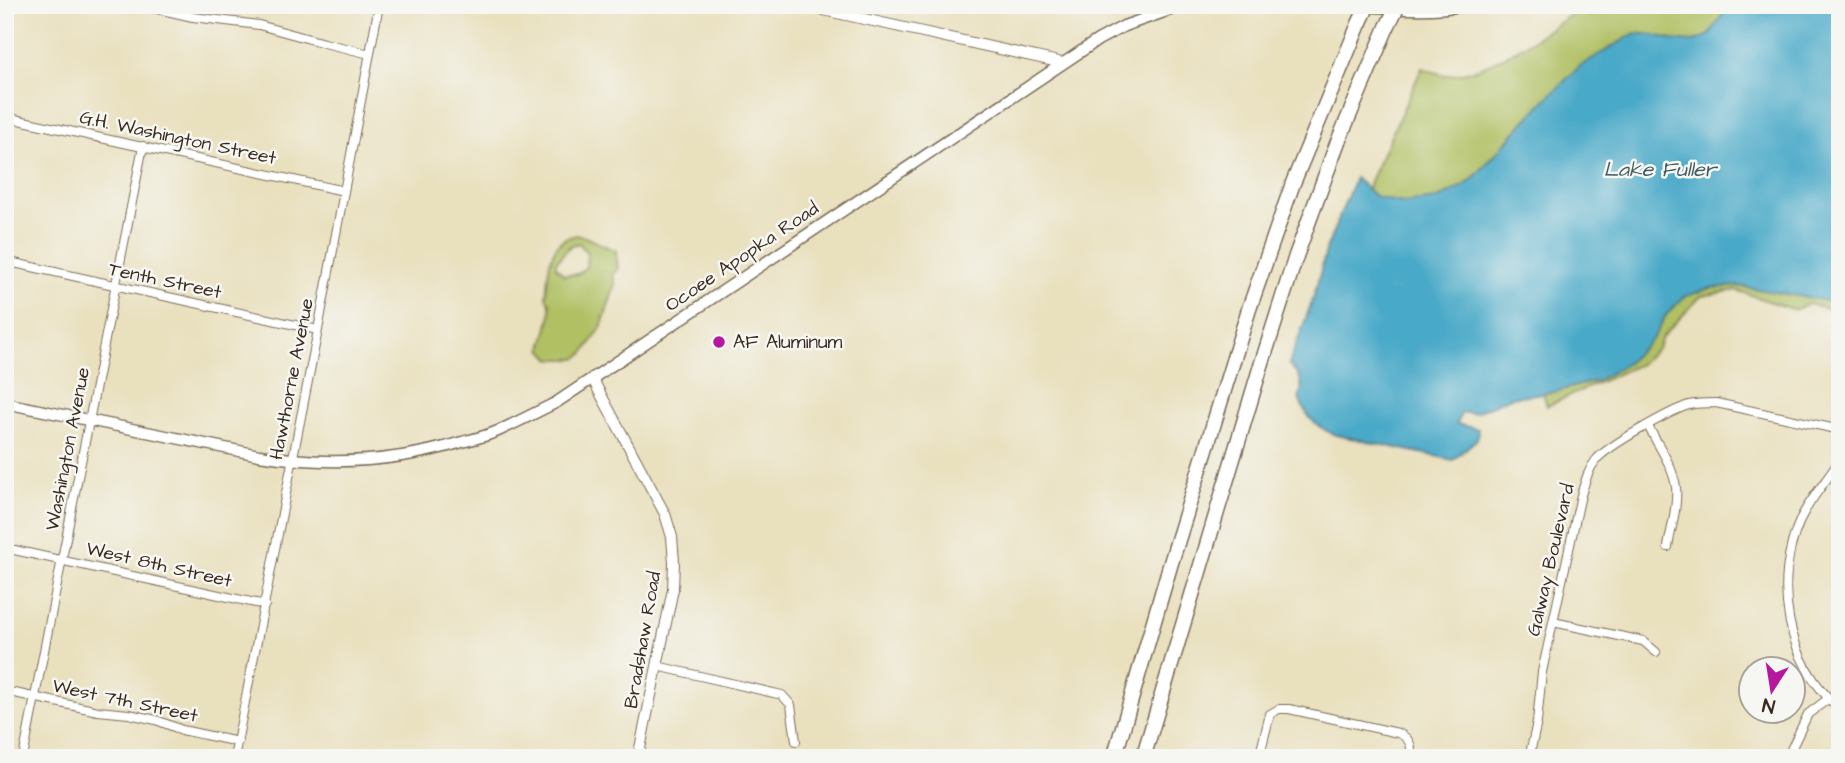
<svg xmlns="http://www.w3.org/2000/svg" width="1845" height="763" font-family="'Architects Daughter',sans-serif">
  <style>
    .green { fill: #b0c063; stroke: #767540; stroke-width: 2; fill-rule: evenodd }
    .water { fill: #4aa9c8; stroke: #426a73; stroke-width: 2 }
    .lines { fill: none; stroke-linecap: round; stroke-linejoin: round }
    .minor-casing { stroke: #786a56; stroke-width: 10 }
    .tertiary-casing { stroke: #786a56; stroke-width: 12 }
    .secondary-casing { stroke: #786a56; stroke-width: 13 }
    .motorway-casing { stroke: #786a56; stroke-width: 17 }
    .minor { stroke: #fff; stroke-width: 8 }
    .tertiary { stroke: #fff; stroke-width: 10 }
    .secondary { stroke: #fff; stroke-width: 10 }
    .motorway { stroke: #fff; stroke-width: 14 }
    .motorway-bridge-casing { stroke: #786a56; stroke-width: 17; stroke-linecap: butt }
    .motorway-bridge { stroke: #fff; stroke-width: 14 }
    .poi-dot { fill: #b5179e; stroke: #f6f6f2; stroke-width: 2.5 }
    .labels { text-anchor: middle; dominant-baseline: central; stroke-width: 5; stroke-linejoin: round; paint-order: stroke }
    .street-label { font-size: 19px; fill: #3b2a1e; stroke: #f6f6f2 }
    .poi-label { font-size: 19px; fill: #3b2a1e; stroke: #f6f6f2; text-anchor: start }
    .water-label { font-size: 21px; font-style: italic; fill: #415d62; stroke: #f6f6f2 }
  </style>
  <rect width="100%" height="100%" fill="#f6f6f2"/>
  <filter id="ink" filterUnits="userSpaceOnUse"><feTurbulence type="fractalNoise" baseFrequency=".0143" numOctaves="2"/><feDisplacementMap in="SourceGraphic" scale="14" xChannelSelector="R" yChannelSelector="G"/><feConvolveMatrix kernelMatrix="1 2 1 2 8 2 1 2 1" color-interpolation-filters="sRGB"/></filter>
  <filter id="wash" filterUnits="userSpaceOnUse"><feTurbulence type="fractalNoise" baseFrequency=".00686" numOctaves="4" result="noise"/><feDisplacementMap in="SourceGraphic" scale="28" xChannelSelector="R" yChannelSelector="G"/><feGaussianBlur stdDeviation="1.57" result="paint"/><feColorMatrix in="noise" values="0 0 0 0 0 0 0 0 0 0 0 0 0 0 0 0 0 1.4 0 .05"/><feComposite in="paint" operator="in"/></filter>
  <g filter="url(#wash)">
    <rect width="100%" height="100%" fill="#e9e0be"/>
    <!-- green -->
    <path class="green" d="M1585 5H1730C1722 14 1717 25 1710 34 1698 49 1671 40 1655 35L1542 103 1470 182 1438 199 1402 203 1375 197 1368 190 1370 181 1422 68C1430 70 1440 75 1448 75 1490 74 1550 28 1585 5Z
      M577 235 585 237 616 251 618 270 613 274 615 285 601 328 584 353 576 359H551L542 349C545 334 557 309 546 297 548 279 547 248 566 238 569 237 573 236 577 235ZM579 243 587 253 586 267 578 274 564 275 556 267V262L570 246Z
      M1739 286 1840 303V311L1809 304 1794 310 1736 290 1701 296 1662 337 1658 348 1640 364 1547 406 1543 393 1554 392 1654 337 1666 315 1684 296 1710 288Z"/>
    <!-- water -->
    <path class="water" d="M1730 5 1840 6V303L1739 286 1710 288 1684 297 1666 315 1654 337 1626 364 1596 381 1554 392 1511 397 1474 413H1461L1457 424 1478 429 1477 439 1453 460 1336 435C1316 427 1308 419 1299 399 1305 383 1300 376 1289 364L1314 296 1327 247 1355 178 1376 197 1402 203 1438 199 1470 182 1542 103 1580 66 1635 33 1655 35 1672 40 1693 42 1710 35 1719 20Z"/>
  </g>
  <g filter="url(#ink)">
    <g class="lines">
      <!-- minor casing -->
      <g class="minor-casing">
        <path id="minor" d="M140 5 193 17 259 25 324 43 370 54
          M5 117 344 191
          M5 261 318 330
          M1840 419 1836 429 1840 443
          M1648 426C1658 445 1673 466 1676 487 1678 507 1671 528 1668 547
          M1840 460C1828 479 1810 499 1801 518 1772 582 1786 663 1840 709
          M5 548 265 605
          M1553 622 1643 641 1656 652
          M657 666 782 695 791 705 796 741
          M5 691 98 711 129 714 156 720 182 730 238 742
          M23 758 143 146
          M234 758 318 330 379 5
          M1259 758 1270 714 1279 709H1289L1398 733C1410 738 1413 746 1410 758
          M1529 758 1537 722 1542 672 1581 495C1585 482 1588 470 1596 460 1607 446 1672 410 1689 405 1698 403 1707 403 1716 403L1836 429
          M1787 758 1808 714 1828 699"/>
      </g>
      <!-- tertiary casing -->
      <g class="tertiary-casing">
        <path id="tertiary" d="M801 5 1063 63
          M592 378 665 514 672 537 674 562 673 589 638 758"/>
      </g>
      <!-- secondary casing -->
      <g class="secondary-casing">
        <path id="secondary" d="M1356 5C1394 9 1430 12 1467 5
          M5 403 259 455C328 466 395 463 462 442 474 439 487 436 498 431 518 422 537 412 557 402L1098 40 1124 26 1184 5"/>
      </g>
      <!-- motorway casing -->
      <g class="motorway-casing">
        <path id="motorway" d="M1114 758 1170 566 1249 309 1293 183 1359 24
          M1143 758 1259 372 1296 256 1337 144 1387 27"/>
      </g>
      <!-- minor -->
      <use href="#minor" class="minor"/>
      <!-- tertiary -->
      <use href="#tertiary" class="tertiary"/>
      <!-- secondary -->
      <use href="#secondary" class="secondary"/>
      <!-- motorway -->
      <use href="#motorway" class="motorway"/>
      <!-- motorway-bridge casing -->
      <g class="motorway-bridge-casing">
        <path id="motorway-bridge" d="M1359 24 1368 5
          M1387 27 1398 5"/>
      </g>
      <!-- motorway-bridge -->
      <use href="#motorway-bridge" class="motorway-bridge"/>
    </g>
  </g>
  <!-- markers -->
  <circle class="poi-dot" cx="719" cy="342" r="7"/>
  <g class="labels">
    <!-- street labels -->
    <g class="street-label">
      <text transform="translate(178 138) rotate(12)">G.H. Washington Street</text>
      <text transform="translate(742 257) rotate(-34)">Ocoee Apopka Road</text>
      <text transform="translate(165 281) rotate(12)">Tenth Street</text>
      <text transform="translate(292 379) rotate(-79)">Hawthorne Avenue</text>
      <text transform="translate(68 449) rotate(-79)">Washington Avenue</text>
      <text transform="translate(1551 560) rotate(-77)">Galway Boulevard</text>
      <text transform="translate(159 565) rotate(13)">West 8th Street</text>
      <text transform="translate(643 640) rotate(-80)">Bradshaw Road</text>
      <text transform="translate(125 701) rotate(12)">West 7th Street</text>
    </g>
    <!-- poi labels -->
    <g class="poi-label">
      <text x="733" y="342">AF Aluminum</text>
    </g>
    <!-- water labels -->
    <g class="water-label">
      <text x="1660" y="169">Lake Fuller</text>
    </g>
  </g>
  <!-- margin -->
  <rect width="1845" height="763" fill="none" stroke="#f6f6f2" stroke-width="28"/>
  <!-- north arrow -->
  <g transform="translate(1772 690) rotate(192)"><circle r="33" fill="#f6f6f2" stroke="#aba49d" stroke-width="2"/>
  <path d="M0-5L12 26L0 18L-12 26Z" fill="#b5179e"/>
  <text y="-10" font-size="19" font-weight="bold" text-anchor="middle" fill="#3b2a1e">N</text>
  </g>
</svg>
